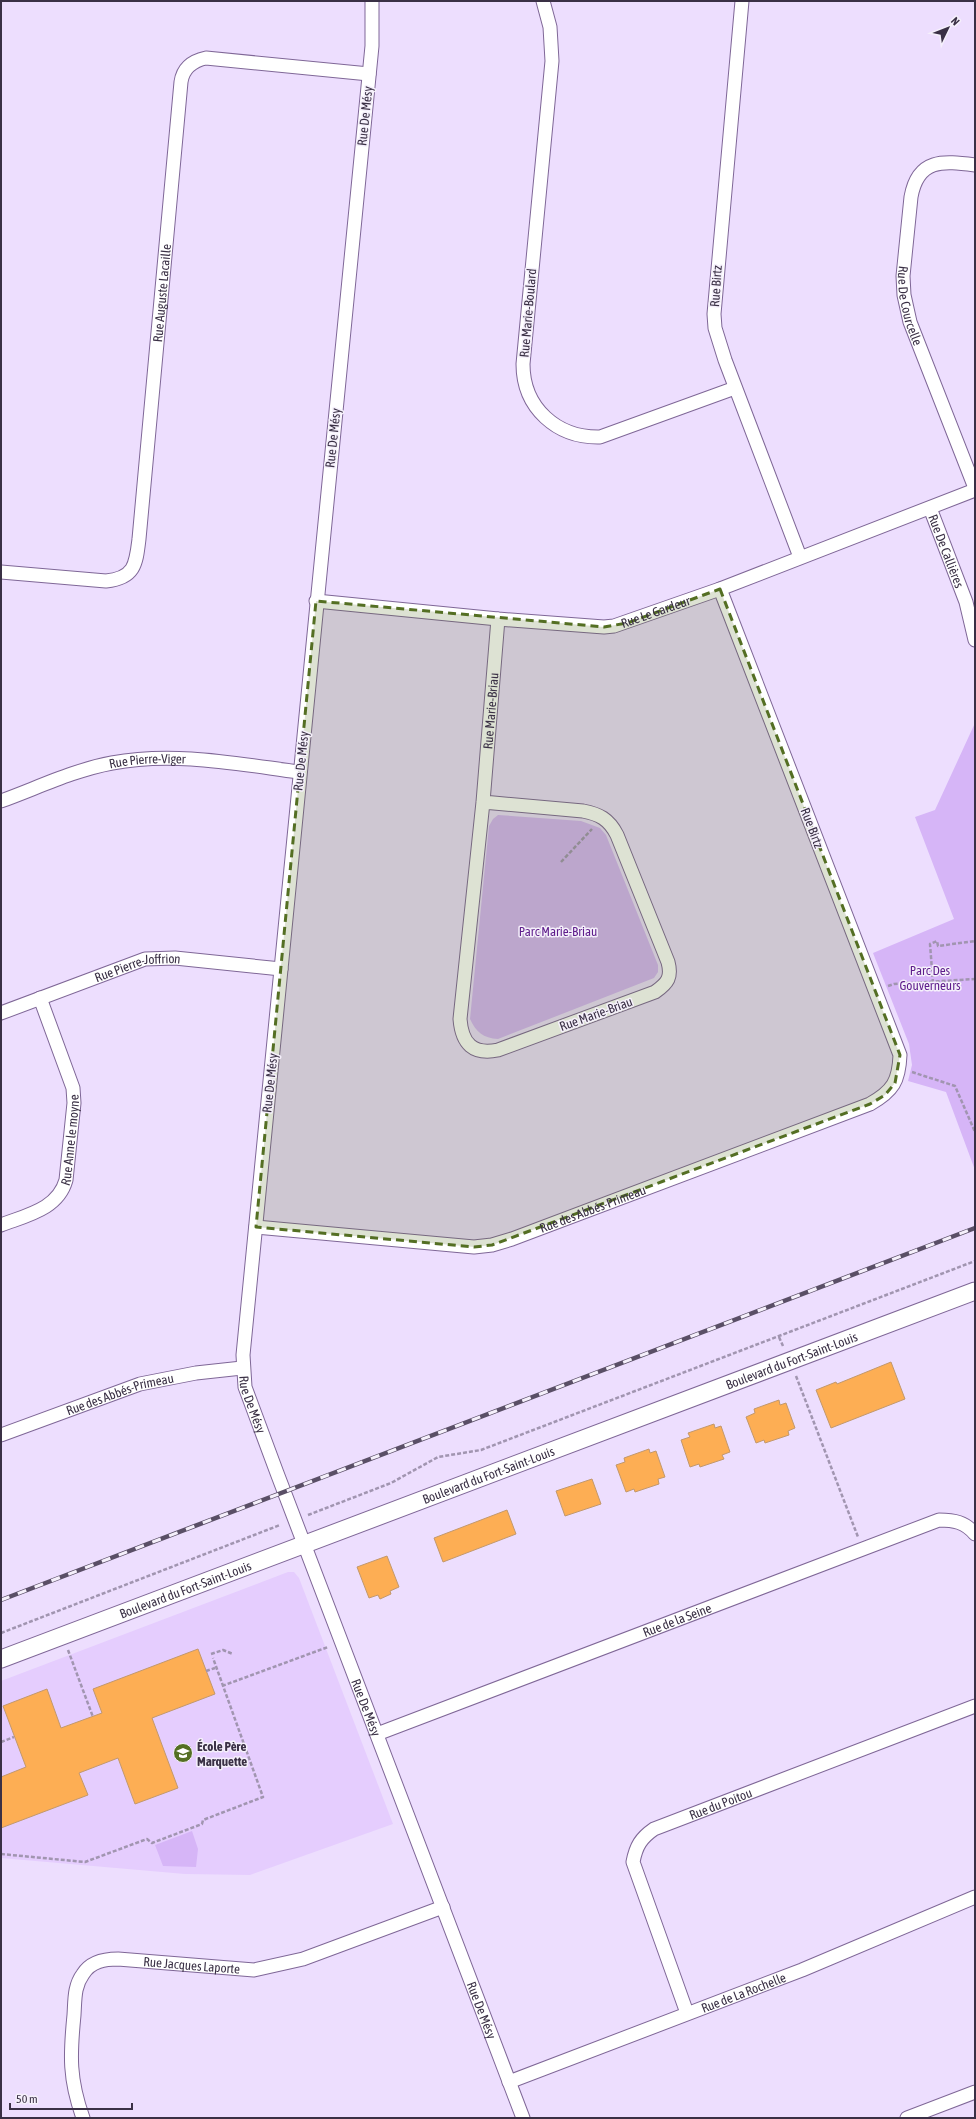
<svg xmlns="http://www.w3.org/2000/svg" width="976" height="2119" font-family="'Asap Condensed',sans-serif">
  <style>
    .built { fill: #e5cdfe }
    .green { fill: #d6b5f7 }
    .building { fill: #fdae54; stroke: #c2986c }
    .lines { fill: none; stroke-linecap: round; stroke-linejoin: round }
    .minor-casing { stroke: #7f6797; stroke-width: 15 }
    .tertiary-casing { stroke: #7f6797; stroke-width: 19 }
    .path { stroke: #a195b0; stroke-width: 2.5; stroke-dasharray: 4 2; stroke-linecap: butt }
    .minor { stroke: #fff; stroke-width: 13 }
    .tertiary { stroke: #fff; stroke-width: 17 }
    .rail-casing { stroke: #5a4f66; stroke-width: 4.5 }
    .rail { stroke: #f5f0fb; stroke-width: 3; stroke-dasharray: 9; stroke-linecap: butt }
    .marked { fill: #546f23; fill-opacity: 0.2; stroke: #546f23; stroke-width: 3; stroke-dasharray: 8 5; stroke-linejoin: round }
    .labels { text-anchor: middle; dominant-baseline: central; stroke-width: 3; stroke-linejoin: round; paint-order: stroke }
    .street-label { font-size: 13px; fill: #3a3045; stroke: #f5f0fb }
    .park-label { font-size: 13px; fill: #5e1d8b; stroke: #f5f0fb }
    .poi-label { font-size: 13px; font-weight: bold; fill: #3a3045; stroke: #f5f0fb; text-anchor: start }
  </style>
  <rect width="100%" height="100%" fill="#eddefe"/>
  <!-- built -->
  <path class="built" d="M288 1572H294L299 1578 393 1824 250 1875 185 1874 1 1858V1681Z"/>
  <!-- green -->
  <path class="green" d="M975 723V1170L946 1092 908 1081 912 1065 909 1044 873 953 954 919 915 817 935 810Z
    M498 815 581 821 600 828 606 835 658 965V972L654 978 498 1039C483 1038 476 1032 470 1019L489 826 493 819Z
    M192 1831 198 1849 196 1867 163 1866 155 1845Z"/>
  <!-- building -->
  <path class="building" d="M891 1362 905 1399 831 1428 816 1390 836 1382 837 1384Z
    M779 1400 780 1405 786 1403 795 1428 788 1431 789 1435 765 1443 764 1440 756 1443 746 1417 755 1413 754 1409Z
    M714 1424 715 1428 721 1426 730 1452 722 1455 724 1459 700 1467 699 1464 690 1467 681 1440 690 1437 688 1433Z
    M649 1449 650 1453 656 1451 665 1477 658 1479 659 1484 635 1492 634 1489 626 1492 616 1465 625 1462 624 1458Z
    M592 1479 601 1504 565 1516 556 1491Z
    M507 1510 516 1534 443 1562 434 1538Z
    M387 1556 399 1587 390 1591 391 1594 380 1599 378 1595 369 1598 357 1567Z
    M198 1649 215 1694 152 1718 178 1788 135 1804 118 1758 79 1773 88 1795 1 1828V1777L26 1767 3 1706 47 1689 61 1728 102 1713 93 1689Z"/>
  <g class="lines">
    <!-- minor casing -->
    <g class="minor-casing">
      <g id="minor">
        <path id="s1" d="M372 1V46L243 1355 245 1387 277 1473 523 2118"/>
        <path d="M543 1 550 27 552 61 523 364C523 408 557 438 600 437L735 388"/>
        <path d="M742 1 714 314 715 328 725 360 800 557"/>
        <path id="s2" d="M975 165C943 161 918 158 911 197L903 276 904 295 910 322 975 488"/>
        <path id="s3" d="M930 508 966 602 975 640"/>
        <path id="s4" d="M1 572 106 581C135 578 136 564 139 539L181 82C183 68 192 61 206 58L369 74"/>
        <path id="s5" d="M316 601 498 619 604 627 614 626 720 589 975 490"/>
        <path id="s6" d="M1 801C37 788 74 770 112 763 174 751 238 764 299 772"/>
        <path id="s7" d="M483 802 583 811C599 814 609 819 617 835L668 962C672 977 668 983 655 992L498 1050C473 1055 462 1044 460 1019L483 802 498 619"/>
        <path id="s8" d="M1 1013 145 959 175 958 281 969"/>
        <path id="s9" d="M1 1225C27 1215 58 1209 66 1180L74 1103 73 1088 40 998"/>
        <path id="s10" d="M256 1227 474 1247 492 1245 512 1239 870 1104C893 1091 899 1081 900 1055L720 589"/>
        <path id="s11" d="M1 1435 140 1384 196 1373 242 1368"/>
        <path id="s12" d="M377 1734 939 1520C954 1520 965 1522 975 1534"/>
        <path id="s13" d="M687 2013 633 1862C636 1846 641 1838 654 1829L975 1706"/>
        <path id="s14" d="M509 2082 802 1970 975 1897"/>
        <path id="s15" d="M83 2118C69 2079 70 2055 74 2015 75 2000 74 1986 83 1974 91 1961 105 1959 118 1959L254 1970 303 1959 443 1907"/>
        <path d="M907 2118 975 2092"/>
      </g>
    </g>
    <!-- tertiary casing -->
    <g class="tertiary-casing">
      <g id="tertiary">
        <path id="s16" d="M1 1659 975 1291"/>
      </g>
    </g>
    <!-- path -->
    <path class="path" d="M561 862 592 829
      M933 983 930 944 937 941 938 946 975 941
      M888 986 894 984 975 979
      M912 1072 955 1086 975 1132
      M779 1337 783 1346
      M796 1376 858 1537
      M308 1515 391 1483 438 1457 481 1450 975 1261
      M1 1633 280 1525
      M68 1650 93 1717
      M211 1654 223 1650 233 1654
      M206 1671 215 1668
      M222 1686 328 1647
      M1 1742 14 1737
      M1 1854 85 1862 147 1839 152 1843 202 1824 203 1820 263 1797 213 1658"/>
    <!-- minor -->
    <use href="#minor" class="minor"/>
    <!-- tertiary -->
    <use href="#tertiary" class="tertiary"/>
    <!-- rail casing -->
    <g class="rail-casing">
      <path id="rail" d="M1 1600 975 1228"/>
    </g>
    <!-- rail -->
    <use href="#rail" class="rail"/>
  </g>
  <!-- marked area -->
  <path class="marked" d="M720 589 900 1055 895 1083 885 1095 870 1104 492 1245 474 1247 256 1227 316 601 604 627 627 623Z"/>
  <!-- icons -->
  <defs>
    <g id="school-disc" transform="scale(1)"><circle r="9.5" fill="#546f23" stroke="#f5f0fb"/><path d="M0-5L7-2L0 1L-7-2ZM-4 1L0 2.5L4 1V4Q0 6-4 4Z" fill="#fff"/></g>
  </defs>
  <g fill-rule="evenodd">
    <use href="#school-disc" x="183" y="1753"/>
  </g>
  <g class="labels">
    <!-- street labels -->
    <g class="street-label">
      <text transform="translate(365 116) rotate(-84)">Rue De Mésy</text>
      <text transform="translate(716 286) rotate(-86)">Rue Birtz</text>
      <text stroke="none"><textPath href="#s4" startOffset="413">Rue Auguste Lacaille</textPath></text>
      <text stroke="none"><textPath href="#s2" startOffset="193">Rue De Courcelle</textPath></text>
      <text transform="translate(528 313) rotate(-85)">Rue Marie-Boulard</text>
      <text transform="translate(333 438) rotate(-84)">Rue De Mésy</text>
      <text stroke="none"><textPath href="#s3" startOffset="46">Rue De Callières</textPath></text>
      <text stroke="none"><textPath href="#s5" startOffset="343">Rue Le Gardeur</textPath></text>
      <text stroke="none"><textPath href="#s7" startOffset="852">Rue Marie-Briau</textPath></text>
      <text transform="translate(301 761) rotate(-84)">Rue De Mésy</text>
      <text stroke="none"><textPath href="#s6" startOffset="153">Rue Pierre-Viger</textPath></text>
      <text transform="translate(812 828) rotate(69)">Rue Birtz</text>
      <text stroke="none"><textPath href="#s8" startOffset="145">Rue Pierre-Joffrion</textPath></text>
      <text transform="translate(596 1014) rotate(-20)">Rue Marie-Briau</text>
      <text transform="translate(270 1083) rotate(-84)">Rue De Mésy</text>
      <text stroke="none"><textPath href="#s9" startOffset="123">Rue Anne le moyne</textPath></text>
      <text stroke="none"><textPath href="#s10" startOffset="344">Rue des Abbés-Primeau</textPath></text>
      <text stroke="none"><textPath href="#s16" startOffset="845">Boulevard du Fort-Saint-Louis</textPath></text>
      <text stroke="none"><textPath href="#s11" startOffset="126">Rue des Abbés-Primeau</textPath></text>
      <text stroke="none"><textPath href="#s1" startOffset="1411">Rue De Mésy</textPath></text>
      <text stroke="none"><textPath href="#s16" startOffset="521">Boulevard du Fort-Saint-Louis</textPath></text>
      <text stroke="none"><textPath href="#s16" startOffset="197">Boulevard du Fort-Saint-Louis</textPath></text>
      <text stroke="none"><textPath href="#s12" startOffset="321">Rue de la Seine</textPath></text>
      <text stroke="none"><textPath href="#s1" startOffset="1735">Rue De Mésy</textPath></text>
      <text stroke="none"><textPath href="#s13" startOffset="272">Rue du Poitou</textPath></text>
      <text stroke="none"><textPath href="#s15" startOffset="261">Rue Jacques Laporte</textPath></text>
      <text stroke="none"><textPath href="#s14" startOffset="251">Rue de La Rochelle</textPath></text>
      <text stroke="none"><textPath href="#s1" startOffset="2059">Rue De Mésy</textPath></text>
    </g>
    <!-- park labels -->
    <g class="park-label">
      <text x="558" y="931">Parc Marie-Briau</text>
      <text x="930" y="970">Parc Des<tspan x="930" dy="15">Gouverneurs</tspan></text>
    </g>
    <!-- poi labels -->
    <g class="poi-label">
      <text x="197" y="1746">École Père<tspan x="197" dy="15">Marquette</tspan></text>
    </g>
  </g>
  <!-- border -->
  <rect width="976" height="2119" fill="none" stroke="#3a3045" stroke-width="4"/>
  <!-- north arrow -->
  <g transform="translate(948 28) rotate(47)" stroke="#f5f0fb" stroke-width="3" paint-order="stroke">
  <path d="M0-3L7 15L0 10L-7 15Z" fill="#3a3045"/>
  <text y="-6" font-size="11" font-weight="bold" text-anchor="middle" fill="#3a3045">N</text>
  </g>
  <!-- scale -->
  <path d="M10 2103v6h122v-6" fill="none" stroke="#3a3045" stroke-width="2"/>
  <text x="16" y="2103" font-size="12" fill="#3a3045" stroke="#f5f0fb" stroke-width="3" paint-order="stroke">50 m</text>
</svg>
